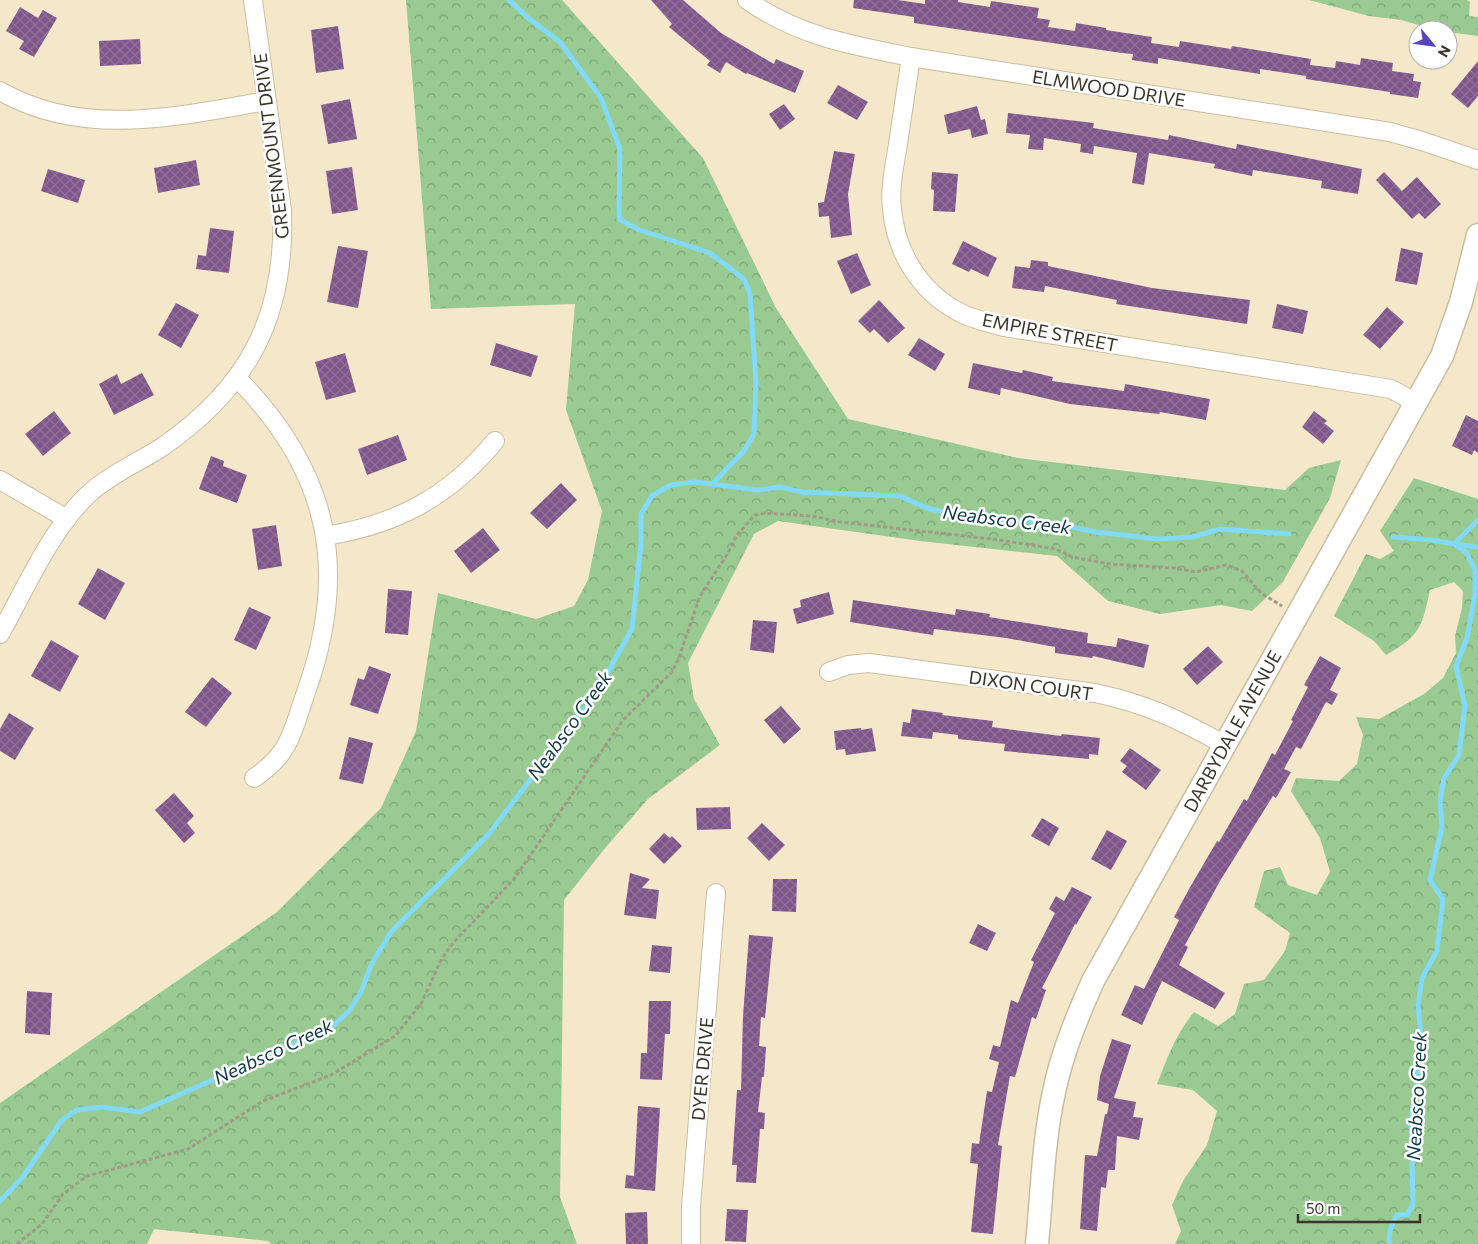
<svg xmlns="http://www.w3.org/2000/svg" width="1478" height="1244" font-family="Commissioner,sans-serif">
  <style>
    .forest { fill: url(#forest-crowns) }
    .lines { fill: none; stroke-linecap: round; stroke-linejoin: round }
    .stream { stroke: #83daf8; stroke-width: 5 }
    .building { fill: url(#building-cross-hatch) }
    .minor-casing { stroke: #c9bda0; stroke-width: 20 }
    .tertiary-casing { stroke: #c9bda0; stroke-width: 25 }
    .path { stroke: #a39984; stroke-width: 3; stroke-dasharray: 4 2.5; stroke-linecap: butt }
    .minor { stroke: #fff; stroke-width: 18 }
    .tertiary { stroke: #fff; stroke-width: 22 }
    .labels { text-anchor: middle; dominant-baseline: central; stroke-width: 5; stroke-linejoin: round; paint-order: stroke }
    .street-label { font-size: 18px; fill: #3a352a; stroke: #fff }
    .water-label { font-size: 19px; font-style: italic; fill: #0f3845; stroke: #fff }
  </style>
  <defs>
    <pattern id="forest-crowns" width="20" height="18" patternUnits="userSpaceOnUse" patternTransform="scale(1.25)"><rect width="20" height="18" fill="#98ca92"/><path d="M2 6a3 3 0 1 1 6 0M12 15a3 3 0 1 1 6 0" fill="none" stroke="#7da577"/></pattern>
    <pattern id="building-cross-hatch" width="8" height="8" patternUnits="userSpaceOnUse" patternTransform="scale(1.25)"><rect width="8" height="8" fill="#7f568b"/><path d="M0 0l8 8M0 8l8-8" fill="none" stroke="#907198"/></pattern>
  </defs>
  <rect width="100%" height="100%" fill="#f5e8ca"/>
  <!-- forest -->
  <path class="forest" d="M406 0H562L703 158 776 308 848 419 1018 458 1285 490 1309 468 1341 460 1330 498 1283 582 1252 611 1221 605 1160 614 1108 601 1057 556 920 541 778 521 754 534 688 663 694 699 720 745 648 799 606 847 564 900 560 1197 577 1244H271L268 1241 154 1229 147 1244H0V1103L277 912 381 808 416 731 438 593 536 619 574 606 588 580 602 511 566 410 575 304 431 309Z
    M1309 0H1467L1470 2 1469 16 1478 17V36L1448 32V30H1436L1401 20 1369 16Z
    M1414 478 1478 499V1244H1175L1181 1231 1172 1205 1183 1181 1207 1145 1217 1111 1193 1090 1157 1084C1167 1058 1176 1034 1194 1012L1218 1026 1235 1014 1244 984 1264 980 1285 951 1290 933 1254 907 1264 871 1280 867 1288 885 1317 895 1330 872 1320 838 1291 791 1296 778 1339 781 1357 764 1363 735 1356 717 1379 719 1424 694 1443 678 1456 653 1455 636 1462 608 1463 591 1454 582 1430 590C1422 627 1420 636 1386 655L1374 641 1334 616 1366 554 1380 559 1394 551 1380 531Z"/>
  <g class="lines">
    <!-- stream -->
    <path class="stream" d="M509 0 527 17 560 42 601 98 620 149 619 219 637 229 710 253 744 279 750 294 756 383 754 434 744 451 712 484
      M1478 520 1454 544 1478 547
      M0 1201 22 1178 62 1120 77 1110 101 1107 140 1112 283 1049 334 1025 349 1011 361 992 371 965 391 932 488 835 595 695 632 629 641 543V514L652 496 671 485 695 482 758 490 780 487 802 492 900 496 927 508 972 519 1046 522 1096 532 1158 539 1193 537 1220 529 1289 534
      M1390 1244C1387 1234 1392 1224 1397 1215H1407L1413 1204 1411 1120 1422 1047 1418 1006 1422 978 1437 951 1443 899 1430 880 1442 827 1440 801 1444 778 1459 755 1465 705 1456 666 1467 638 1475 595V569L1466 552 1454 544 1433 540 1393 537"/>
  </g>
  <!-- building -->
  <path class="building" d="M651 0H683L721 33 774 64 776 59 804 71 795 93 747 73 746 74 726 62 720 73 707 65 710 61 669 27 672 24Z
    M854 0H898L925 4V0H958V2L990 7 991 1 1039 8 1037 18 1050 20 1048 27 1075 31 1076 23 1106 28V30L1152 37 1151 43 1179 47 1180 41 1231 49 1232 46 1311 59 1310 65 1335 68 1336 61 1360 65 1361 58 1393 63 1392 71 1414 74 1413 81 1421 82 1418 98 1390 94V92L1306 79V76L1260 69V74L1158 58V64L1132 60 1133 54 1122 53 914 23V17L853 8Z
    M20 7 38 18 43 10 57 18 34 57 19 49 24 41 6 31Z
    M338 26 344 69 316 73 311 30Z
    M140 39 141 64 100 66 99 41Z
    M1478 61V96L1468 108 1451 94Z
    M838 85 868 102 857 120 827 103Z
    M350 99 357 139 328 144 321 105Z
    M784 104 795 119 780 130 769 114Z
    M977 106 981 120 985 119 988 134 972 138 970 129 948 134 944 115Z
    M1008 113 1094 123 1093 128 1168 140 1169 135 1236 149 1237 144 1362 169 1358 194 1321 188 1322 181 1253 170 1252 176 1214 168 1215 164 1149 153 1144 185 1132 183 1137 153 1094 146 1093 154 1080 152 1081 144 1044 138 1043 150 1028 149 1030 135 1006 133Z
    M834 151 855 154 848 194 852 235 831 238 829 216 819 217 818 203 824 202Z
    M196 160 200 185 158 193 154 168Z
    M352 167 358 210 332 214 326 171Z
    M48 169 85 180 78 203 41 191Z
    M932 172 958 174 955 212 933 211 934 190 931 189Z
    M1384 172 1402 191 1417 177 1441 204 1425 219 1419 213 1412 219 1376 180Z
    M210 228 234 231 229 273 196 269 198 255 206 256Z
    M963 241 997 258 988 277 971 269 969 272 952 264Z
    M338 246 368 251 358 308 327 302Z
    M1401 248 1423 253 1417 285 1395 281Z
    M857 253 871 285 851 294 837 261Z
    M1031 260 1048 262V266L1152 288 1250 300 1247 324 1116 304 1117 300 1045 286 1044 292 1012 288 1015 266 1030 268Z
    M879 300 905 328 888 343 874 329 870 333 858 321Z
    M176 303 199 315 181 348 158 335Z
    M1277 304 1308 311 1303 334 1272 328Z
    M1387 307 1404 322 1380 349 1363 335Z
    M919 338 945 354 935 371 908 355Z
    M496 343 538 356 531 377 490 365Z
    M345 353 356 392 326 400 315 362Z
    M973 363 1022 373 1023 370 1053 377 1052 381 1124 391 1125 384 1210 399 1206 420 1160 412 1159 414 1070 404 1001 388 1000 395 968 388Z
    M142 373 154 395 114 415 99 384 117 374 121 384Z
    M54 411 71 433 43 456 25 434Z
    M1314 411 1327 421 1324 423 1334 431 1323 444 1302 427Z
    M1466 415 1478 421V453L1474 450 1472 455 1452 446Z
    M398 435 407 460 367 475 358 449Z
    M211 456 224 461 223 466 247 475 237 503 199 489Z
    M561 483 577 500 547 529 530 513Z
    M276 525 282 566 258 570 252 529Z
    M483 528 500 550 471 573 454 551Z
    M98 568 125 583 105 620 78 604Z
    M388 589 412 591 408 635 385 633Z
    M829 592 834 614 797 624 793 609 801 607 800 600Z
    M853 600 955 615 956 609 990 614 989 617 1088 633 1087 643 1116 647 1118 638 1149 645 1144 668 1093 656 1092 658 1055 653V647L1006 638 934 629 933 635 850 622Z
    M249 607 271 617 256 650 234 640Z
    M753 620 777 622 774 653 750 650Z
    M51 640 79 656 60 692 31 676Z
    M1208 646 1223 662 1197 685 1183 669Z
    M1320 656 1341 668 1330 690 1338 694 1332 705 1326 702 1301 749 1296 747 1284 769 1291 772 1276 798 1273 796 1220 881 1185 945 1188 947 1179 965 1225 993 1215 1009 1162 981 1142 1025 1121 1015 1135 985 1144 989 1179 920 1174 917 1189 889 1217 841 1219 842 1244 799 1247 801 1272 753 1275 755 1293 721 1291 720 1308 687 1304 685Z
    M369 666 391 674 378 714 350 705 358 678 364 680Z
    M212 677 232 693 206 727 185 712Z
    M781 706 801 729 784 744 764 720Z
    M912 709 943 713 942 715 993 721 992 727 1061 736 1062 734 1100 738 1098 755 1089 754V759L1004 751 1005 744 958 739V735L933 732 932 739 901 736 903 722 910 723Z
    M9 713 34 728 15 760 0 751V729Z
    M861 728V730L872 728 876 751 846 755 845 749 836 750 834 731Z
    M349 737 373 743 363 784 339 779Z
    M1130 748 1161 770 1146 790 1122 772 1127 766 1120 761Z
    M174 793 194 816 187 823 195 833 184 843 155 810Z
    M730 807 731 829 697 830 696 808Z
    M1042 818 1059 828 1049 846 1031 836Z
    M762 823 785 845 769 861 747 838Z
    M1107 830 1127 841 1111 870 1091 859Z
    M664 833 670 838 672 836 682 846 664 864 649 849Z
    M630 873 650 879 642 888 659 890 656 919 624 915Z
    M773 879H797L796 912 772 911Z
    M1072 887 1092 897 1076 925 1075 924 1042 988 1046 990 1036 1019 1032 1017 1015 1077 1010 1076 998 1145 1002 1146 993 1234 971 1232 978 1164 970 1163 972 1143 979 1144 987 1091 992 1092 999 1062 989 1059 993 1045 1000 1047 1011 1000 1018 1003 1034 962 1031 960 1055 913 1049 909 1056 896 1064 901Z
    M978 924 996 933 987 951 969 943Z
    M749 935 773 937 765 1018 761 1017 759 1046 766 1047 764 1077H762L758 1112 765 1113 764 1129H760L756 1183 736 1182 737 1165H732L737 1090H741L743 1016Z
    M652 945 672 947 670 973 649 971Z
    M27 991 52 993 50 1035 25 1033Z
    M649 1001H671L670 1034H665L662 1080 640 1079 641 1053H647Z
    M1112 1039 1131 1045 1114 1098 1136 1102 1133 1117 1143 1118 1139 1140 1117 1136 1115 1170H1108L1106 1188 1101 1187 1097 1231 1080 1229 1085 1155 1097 1156 1105 1114H1107L1109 1104 1097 1100 1100 1076Z
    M638 1106 660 1108 655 1191 625 1188 626 1175 634 1176Z
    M727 1209 748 1210 746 1242 725 1241Z
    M647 1212 648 1244H626L625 1213Z"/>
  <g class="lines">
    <!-- minor casing -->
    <g class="minor-casing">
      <path id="minor" d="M747 0C798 36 850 45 911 57L1390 132 1422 141 1478 160
        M911 57C907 84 903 110 899 137 896 160 889 186 892 209 896 252 919 290 957 311 971 319 989 323 1004 327L1391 389 1404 396 1416 405
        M0 91C84 139 177 116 267 101
        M237 378C329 471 350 569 306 692 292 732 291 753 254 778
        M0 480 67 519
        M325 536C396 525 449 497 495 441
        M0 634C26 588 52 526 92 491 113 473 139 462 162 447 249 387 286 316 282 210L253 0
        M829 672 848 665 869 663 1095 693C1147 704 1180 720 1225 745
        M691 1244V1207L716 893"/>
    </g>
    <!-- tertiary casing -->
    <g class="tertiary-casing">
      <path id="tertiary" d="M1037 1244C1042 1194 1043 1142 1054 1092 1062 1053 1077 1017 1093 981L1442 356 1461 302 1478 235"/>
    </g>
    <!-- path -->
    <path class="path" d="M17 1244 42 1224 63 1194 87 1176 188 1149 263 1101 331 1075 395 1036 421 1004 440 962 452 944 514 879 623 720 672 672 678 660 700 596 728 553 736 536 755 515 765 513 811 516 841 522 1000 540 1056 549 1072 557 1110 564 1174 568 1196 572 1226 565 1242 571 1261 593 1282 606"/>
    <!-- minor -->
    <use href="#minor" class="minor"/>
    <!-- tertiary -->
    <use href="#tertiary" class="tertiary"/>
  </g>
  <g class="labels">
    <!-- street labels -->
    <g class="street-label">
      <text transform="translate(1109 88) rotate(9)">ELMWOOD DRIVE</text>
      <text transform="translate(271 146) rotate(-97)">GREENMOUNT DRIVE</text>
      <text transform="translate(1050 332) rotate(11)">EMPIRE STREET</text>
      <text transform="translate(1031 685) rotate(8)">DIXON COURT</text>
      <text transform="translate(1232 731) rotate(-61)">DARBYDALE AVENUE</text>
      <text transform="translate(702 1069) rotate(-85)">DYER DRIVE</text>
    </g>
    <!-- water labels -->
    <g class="water-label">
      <text transform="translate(1007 519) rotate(7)">Neabsco Creek</text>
      <text transform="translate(569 725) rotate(-54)">Neabsco Creek</text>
      <text transform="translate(273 1051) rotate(-25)">Neabsco Creek</text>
      <text transform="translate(1416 1096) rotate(-87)">Neabsco Creek</text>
    </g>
  </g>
  <!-- north arrow -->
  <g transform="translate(1433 45) rotate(119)"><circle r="24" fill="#ffffff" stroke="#b0aeaa"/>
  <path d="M0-4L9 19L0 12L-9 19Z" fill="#5845bd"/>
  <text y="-8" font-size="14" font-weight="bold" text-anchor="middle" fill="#3a352a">N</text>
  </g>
  <!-- scale -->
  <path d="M1298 1214v8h122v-8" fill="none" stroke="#3a352a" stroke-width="2.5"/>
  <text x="1306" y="1214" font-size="15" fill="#3a352a" stroke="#ffffff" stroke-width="4" paint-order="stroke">50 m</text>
</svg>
